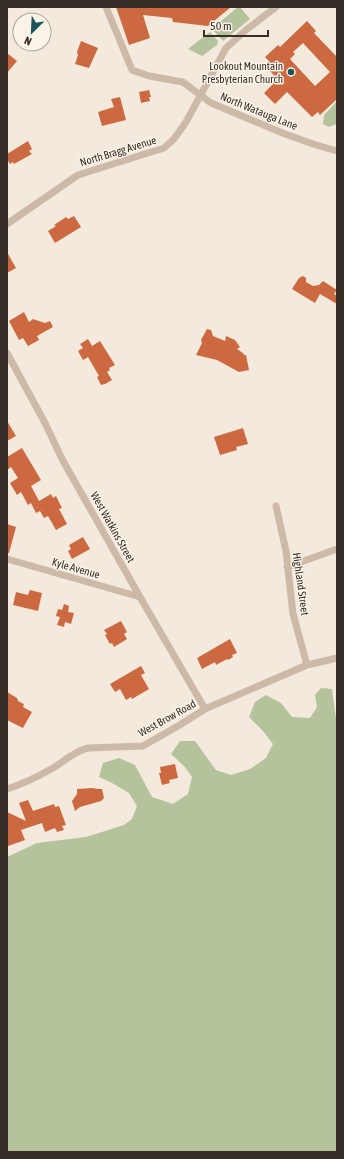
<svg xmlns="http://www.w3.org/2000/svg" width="344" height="1159" font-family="'Asap Condensed',sans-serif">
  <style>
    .green { fill: #b4c39b }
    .building { fill: #cc6941; fill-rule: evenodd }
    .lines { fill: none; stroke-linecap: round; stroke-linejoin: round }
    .street { stroke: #ccb9a7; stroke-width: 7 }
    .poi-dot { fill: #1b545c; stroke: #faf3e8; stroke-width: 1.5 }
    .labels { text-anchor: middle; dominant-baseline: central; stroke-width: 3; stroke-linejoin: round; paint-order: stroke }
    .poi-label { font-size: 11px; fill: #382e28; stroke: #faf3e8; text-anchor: end }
    .street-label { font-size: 11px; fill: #382e28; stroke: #faf3e8 }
  </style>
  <rect width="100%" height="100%" fill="#f3e9dc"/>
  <!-- green -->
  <path class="green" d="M238 7H240L250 19 223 41 213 30 214 27Z
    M210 32 218 41 217 45 202 56 188 49Z
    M337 101V124L329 127 323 124 324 115Z
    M321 688 332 689 336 719 337 720V1152H7V857L37 843 86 837 124 825 132 819 137 806 129 793 112 783 99 777 103 763 119 758 135 765 152 797 173 804 188 794 192 777 184 766 171 754 180 741H195L216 770 231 775 250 769 266 758 273 744 263 731 249 717 255 702 266 695 281 703 292 717 310 718 317 707 315 695Z"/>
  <!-- building -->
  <path class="building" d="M116 7H231L208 26 173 22 172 18 143 15 150 38 129 45Z
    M307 21 316 31 314 33 337 57V99L320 115 318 112 312 117 287 92 275 104 264 93 273 84 271 82 276 77 264 65 269 61 265 57 278 45 280 47ZM303 43 330 72 315 86 290 59 295 54 293 52Z
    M81 41 98 48 89 68 75 64 78 55 77 52Z
    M7 53 17 61 7 73Z
    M149 90 151 97H149L150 101 141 103 139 92Z
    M120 97 126 120 102 126 98 112 114 107 111 99Z
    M28 141 32 149 29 151 32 154 14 164 13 162 10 164 7 159V154Z
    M74 216 81 227 55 243 48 231 56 226 54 225 66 217 68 219Z
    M7 252 16 268 7 273Z
    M303 276 306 278V282L313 286 319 285 323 281 337 290 334 294 337 296V304L320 294 315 303 292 289 299 278Z
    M24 312 29 322 33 319 45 323 50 321 53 327 37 336 39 340 28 346 23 338 19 340 9 321Z
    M207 329 211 330 213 336 225 341 226 336 235 340 240 347 237 349 243 353 244 355H246L249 370 239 372 217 360 196 355 202 343 201 340Z
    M88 339 92 346 100 341 115 365 109 368 110 370 107 372 112 380 105 384 101 385 97 377 99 376 88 357 83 360 78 351 83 348 80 344Z
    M7 421 16 436 7 441Z
    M243 428 248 444 236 447 237 450 220 455 214 437Z
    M22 448 41 480 31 486 39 501 51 494 53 498 56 496 62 508 59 509 67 524 56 530 48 516 44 518 40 511 36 513 31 503 28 505 21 492 17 495 10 483 18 478 11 467 7 470V457Z
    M7 524 16 527 9 553H7Z
    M83 537 90 549 72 559 68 551 71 549 69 545Z
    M30 590 42 593 38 611 13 605 16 592 28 595Z
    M64 604 69 606 68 612 74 613 71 624 65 622 64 627 57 625 60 617 56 616 58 609 62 610Z
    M121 621 127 632 124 634 127 639 114 647 112 643 110 644 105 635 107 634 104 630Z
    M230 639 237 653 232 655 233 657 228 660 227 659 216 665 215 662 202 669 197 658Z
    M141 666 145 673 141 675 149 689 132 699 131 697 126 700 120 689 115 692 110 684Z
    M7 692 17 698 18 701 24 704 23 707 32 712 23 728 7 720Z
    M175 764 178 778 169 780 170 783 162 785 159 773H161L160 767Z
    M92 788 98 789H102L104 798 101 801 80 807 75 811 72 801 77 794V789Z
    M28 800 33 811 54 804 55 807 59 806 66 825 62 826 64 830 57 832 55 828 45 832 42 823 21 830 25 840 8 846 7 842V812L26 821 19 803Z"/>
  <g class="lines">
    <!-- street -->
    <path class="street" d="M106 7 132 70 149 76 183 82 211 103 285 134 313 144 337 151
      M7 224 78 175 164 148 174 139 186 122 226 48 246 30 276 7
      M7 353 45 423 62 459 140 597 205 709
      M276 506 286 551 293 614 307 665
      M7 559 140 597
      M287 567 337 549
      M7 789C23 784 39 776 53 768 64 761 75 751 88 748L143 746 178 726 205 709 307 665 337 658"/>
  </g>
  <!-- markers -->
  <circle class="poi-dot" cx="291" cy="72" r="4"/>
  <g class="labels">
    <!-- poi labels -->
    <g class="poi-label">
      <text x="283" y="66">Lookout Mountain<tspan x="283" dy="13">Presbyterian Church</tspan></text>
    </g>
    <!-- street labels -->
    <g class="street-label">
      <text transform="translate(259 111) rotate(22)">North Watauga Lane</text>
      <text transform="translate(118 151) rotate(-17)">North Bragg Avenue</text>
      <text transform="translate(113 527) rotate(61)">West Watkins Street</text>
      <text transform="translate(76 568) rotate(16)">Kyle Avenue</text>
      <text transform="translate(301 584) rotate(82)">Highland Street</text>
      <text transform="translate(167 718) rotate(-29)">West Brow Road</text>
    </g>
  </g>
  <!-- border -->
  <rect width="344" height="1159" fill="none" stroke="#382e28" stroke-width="16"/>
  <!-- north arrow -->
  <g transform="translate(32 32) rotate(204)"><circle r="19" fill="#faf3e8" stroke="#aca49b"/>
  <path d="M0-3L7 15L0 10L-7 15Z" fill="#1b545c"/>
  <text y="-6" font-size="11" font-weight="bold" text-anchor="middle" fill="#382e28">N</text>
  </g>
  <!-- scale -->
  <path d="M204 30v6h64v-6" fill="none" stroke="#382e28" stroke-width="2"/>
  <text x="210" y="30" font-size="12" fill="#382e28" stroke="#faf3e8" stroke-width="3" paint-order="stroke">50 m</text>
</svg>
